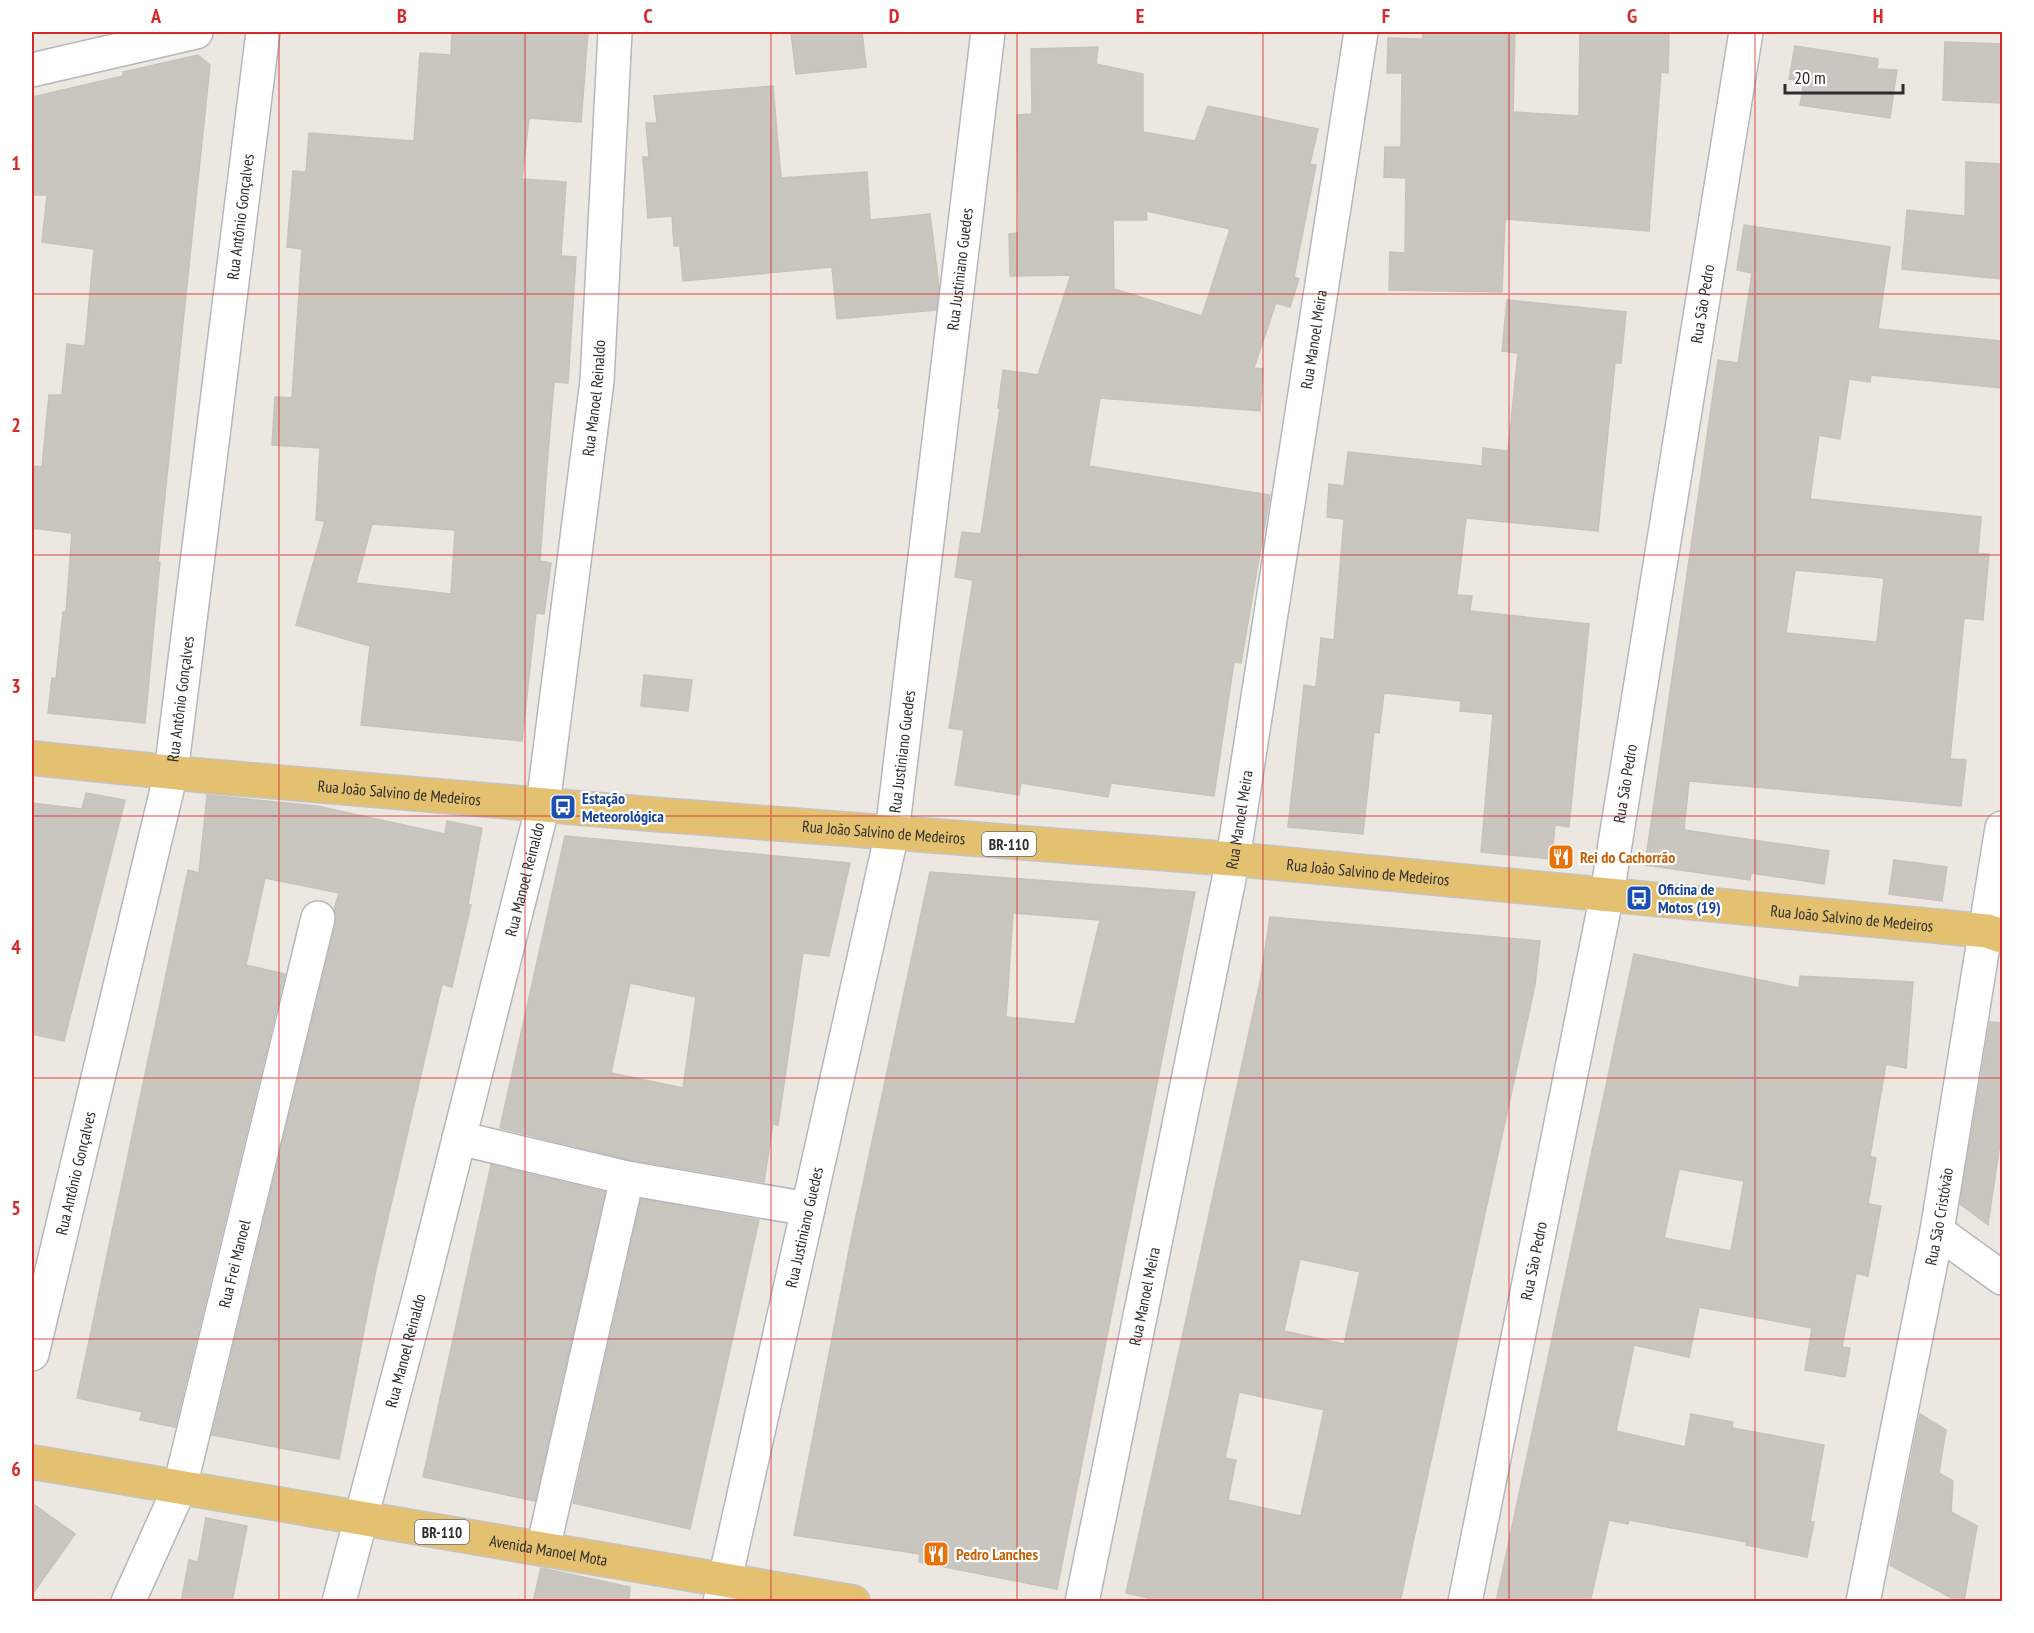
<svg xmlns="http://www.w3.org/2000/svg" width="2034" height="1633" font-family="'PT Sans Narrow',sans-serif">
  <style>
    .building { fill: #c9c5bf; stroke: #c8c2ba; stroke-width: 1.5; fill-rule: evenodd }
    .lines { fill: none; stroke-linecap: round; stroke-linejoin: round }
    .minor-casing { stroke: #b4b7bf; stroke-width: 36 }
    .major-casing { stroke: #c4c4c4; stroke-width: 36 }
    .minor { stroke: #fff; stroke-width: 33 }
    .major { stroke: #e3c170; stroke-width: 33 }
    .grid { fill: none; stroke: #d62828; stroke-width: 1.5; stroke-opacity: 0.55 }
    .labels { text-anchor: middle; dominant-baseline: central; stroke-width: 4.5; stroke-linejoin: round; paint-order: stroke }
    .shield { fill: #fff; stroke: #6c6c6c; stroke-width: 1.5 }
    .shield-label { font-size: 15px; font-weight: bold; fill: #2d2d2d }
    .street-label { font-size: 16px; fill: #2d2d2d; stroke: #fff }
    .transit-label { font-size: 16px; font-weight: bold; fill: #164399; stroke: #fff; text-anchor: start }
    .food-label { font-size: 16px; font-weight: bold; fill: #c56008; stroke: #fff; text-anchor: start }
    .neatline { fill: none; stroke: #d62828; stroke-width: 2 }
    .grid-label { font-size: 20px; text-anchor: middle; font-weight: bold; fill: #d62828 }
  </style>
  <rect width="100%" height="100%" fill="#ede7e1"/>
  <!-- building -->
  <path class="building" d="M452 32H588L581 122 529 118 522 179 566 182 561 256 576 257 568 383 554 382 548 453 540 561 551 563 544 614 536 613 522 741 361 725 370 646 296 625 325 521 316 520 320 448 272 445 275 397 292 398 302 249 287 247 293 171 306 172 309 133 414 141 420 53 451 55ZM372 524 455 530 451 594 356 583Z
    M791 32H862L866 67 796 74Z
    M1423 32H1515L1513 112 1579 116 1580 32H1669L1668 73 1661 72 1649 231 1505 219 1502 292 1389 290 1390 252 1405 253 1406 178 1384 177 1385 147H1401L1402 73H1387L1388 38 1423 39Z
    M1945 42 2002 44V103L1943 100Z
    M1795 46 1878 59 1877 69 1897 70 1890 118 1800 105 1804 81 1789 79Z
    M1098 47 1096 64 1143 74V132L1195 141 1208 106 1318 129 1310 164 1316 165 1294 277 1299 279 1290 307 1276 303 1254 368 1263 369 1260 411 1100 398 1089 466 1270 495 1241 663 1234 662 1214 796 1111 783 1108 797 1021 783 1019 795 955 785 964 730 949 728 973 580 955 577 962 532 981 534 1000 408H998L1003 370 1038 375 1071 275 1010 276 1009 234 1019 233 1017 115 1032 114 1031 49ZM1146 211 1230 229 1202 316 1114 289 1113 220H1147Z
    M198 55 210 65 158 562H160L145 723 48 713 52 678 56 679 63 612H66L72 533 32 528V466L42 467 49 395H62L67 344 85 346 94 249 42 242 47 195H32V97L123 76V72Z
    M773 86 781 178 867 172 870 220 930 214 939 287 936 310 837 319 832 267 683 281 680 246H674L672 216 648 218 643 157H649L646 123H657L654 96Z
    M1966 162 2002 164V279L1902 269 1907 210 1965 216Z
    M1744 225 1890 247 1878 329 2002 341V388L1871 375 1870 382 1849 379 1840 439 1819 435 1810 499 1981 517 1978 554H1989L1983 620 1964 618 1950 759 1966 760 1961 806 1689 781 1684 830 1829 851 1824 884 1751 873 1750 880 1645 865 1718 360 1738 363 1752 273 1737 270ZM1795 570 1884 578 1877 642 1786 633Z
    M1507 300 1626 312 1621 363H1615L1598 531 1466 518 1457 595 1472 596 1470 611 1589 624 1569 827 1555 825 1552 859 1481 852 1493 714 1460 711 1461 701 1384 693 1379 733 1374 732 1363 834 1288 827 1304 685 1316 687 1321 638 1334 640 1344 519 1327 517 1329 484 1344 486 1348 452 1482 466 1483 448 1508 451 1518 353 1502 351Z
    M644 675 692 680 688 711 641 706Z
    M86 793 125 800 64 1041 32 1034V803L82 809Z
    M207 795 317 806 445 834 447 821 482 828 468 905H471L452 987 442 984 375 1274 339 1459 212 1435 336 922 334 909 339 893 265 878 246 965 285 974 175 1427 140 1420 142 1412 77 1398 188 870 199 873Z
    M565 836 850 863 829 956 803 953 778 1125 773 1124 764 1182 631 1160 500 1128ZM630 983 696 997 683 1088 611 1073Z
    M1894 860 1947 867 1942 901 1889 894Z
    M930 872 1195 892 1057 1589 919 1562 920 1554 794 1535 852 1235ZM1013 913 1100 920 1075 1024 1006 1017Z
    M1270 917 1540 941 1535 985 1400 1602H1165L1126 1593 1260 982ZM1300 1259 1360 1272 1344 1344 1284 1331ZM1239 1392 1324 1410 1301 1516 1228 1500 1236 1460 1225 1458Z
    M1634 954 1799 988 1800 976 1913 982 1906 1068 1886 1064 1870 1156 1876 1158 1868 1204 1881 1206 1868 1276 1856 1273 1842 1347 1850 1348 1845 1377 1805 1370 1812 1328 1699 1307 1689 1357 1634 1345 1616 1431 1685 1447 1691 1414 1733 1422 1732 1428 1824 1445 1810 1522H1814L1807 1557 1746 1545 1747 1542 1629 1520 1628 1524 1609 1520 1590 1602H1496ZM1679 1169 1744 1181 1731 1251 1664 1238Z
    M1990 1022 2002 1023V1130L1988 1225 1960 1204Z
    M491 1165 605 1192 535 1501 423 1477Z
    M641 1199 759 1220 690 1529 573 1503Z
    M1920 1414 1946 1430 1939 1473 1953 1481 1951 1512 1977 1526 1964 1602H1959L1890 1565Z
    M32 1503 75 1534 32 1595Z
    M206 1518 247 1526 232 1602H181L189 1560 198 1562Z
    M541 1568 630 1587 629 1602H533Z"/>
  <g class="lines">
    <!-- minor casing -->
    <g class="minor-casing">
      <g id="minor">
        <path d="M32 70 196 32"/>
        <path d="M459 1138 627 1178 808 1209"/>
        <path d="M1937 1231 2002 1278"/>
        <path id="s1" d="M32 1354 171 773 263 32"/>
        <path d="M543 1549 627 1178"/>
        <path id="s2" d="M128 1602 180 1487 318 918"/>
        <path id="s3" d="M339 1602 421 1290 543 805 597 381 615 32"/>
        <path id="s4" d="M720 1602 892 833 988 32"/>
        <path id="s5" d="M1082 1602 1233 859 1361 32"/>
        <path id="s6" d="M1465 1602 1607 894 1746 32"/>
        <path id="s7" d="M1863 1602 1937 1231 2002 828"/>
      </g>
    </g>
    <!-- major casing -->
    <g class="major-casing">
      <g id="major">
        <path id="s8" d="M32 758 207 776 650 814 1233 859 1987 931 2002 936"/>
        <path id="s9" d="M32 1462 853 1602"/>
      </g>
    </g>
    <!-- minor -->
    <use href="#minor" class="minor"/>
    <!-- major -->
    <use href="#major" class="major"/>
  </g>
  <!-- grid -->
  <path class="grid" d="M279 32V1602M525 32V1602M771 32V1602M1017 32V1602M1263 32V1602M1509 32V1602M1755 32V1602M32 294H2002M32 555H2002M32 816H2002M32 1078H2002M32 1339H2002"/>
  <!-- icons -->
  <defs>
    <g id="bus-square" transform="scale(1.35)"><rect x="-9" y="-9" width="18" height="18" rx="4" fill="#1a4fb4" stroke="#fff"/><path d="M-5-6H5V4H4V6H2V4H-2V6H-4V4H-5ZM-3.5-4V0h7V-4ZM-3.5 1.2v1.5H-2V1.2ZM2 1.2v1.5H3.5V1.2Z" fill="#fff"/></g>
    <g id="restaurant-square" transform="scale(1.35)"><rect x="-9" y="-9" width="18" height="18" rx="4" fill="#e8710a" stroke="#fff"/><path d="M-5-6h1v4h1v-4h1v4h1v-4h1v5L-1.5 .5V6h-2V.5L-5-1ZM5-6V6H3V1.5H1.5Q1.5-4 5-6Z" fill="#fff"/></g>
  </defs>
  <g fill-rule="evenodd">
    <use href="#bus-square" x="563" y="807"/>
    <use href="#restaurant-square" x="1561" y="857"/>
    <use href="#bus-square" x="1639" y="898"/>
    <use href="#restaurant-square" x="936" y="1554"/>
  </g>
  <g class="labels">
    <!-- shield labels -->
    <g class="shield">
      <rect x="982" y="832" width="54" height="24" rx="4.5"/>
      <rect x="415" y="1520" width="54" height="24" rx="4.5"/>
    </g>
    <g class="shield-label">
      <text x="1009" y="844">BR-110</text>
      <text x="442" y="1532">BR-110</text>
    </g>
    <!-- street labels -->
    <g class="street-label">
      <text stroke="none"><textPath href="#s1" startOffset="1158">Rua Antônio Gonçalves</textPath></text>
      <text stroke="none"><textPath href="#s4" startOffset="1356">Rua Justiniano Guedes</textPath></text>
      <text stroke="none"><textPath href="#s6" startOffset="1320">Rua São Pedro</textPath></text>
      <text stroke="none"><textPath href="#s5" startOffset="1284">Rua Manoel Meira</textPath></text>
      <text stroke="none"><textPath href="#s3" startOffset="1233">Rua Manoel Reinaldo</textPath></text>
      <text stroke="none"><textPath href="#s1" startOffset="672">Rua Antônio Gonçalves</textPath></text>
      <text stroke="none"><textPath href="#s4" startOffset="870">Rua Justiniano Guedes</textPath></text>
      <text stroke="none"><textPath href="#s6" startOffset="834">Rua São Pedro</textPath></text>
      <text stroke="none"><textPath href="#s8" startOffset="369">Rua João Salvino de Medeiros</textPath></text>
      <text stroke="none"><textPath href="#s5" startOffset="798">Rua Manoel Meira</textPath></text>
      <text stroke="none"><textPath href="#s8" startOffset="855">Rua João Salvino de Medeiros</textPath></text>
      <text stroke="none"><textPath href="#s8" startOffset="1341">Rua João Salvino de Medeiros</textPath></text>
      <text stroke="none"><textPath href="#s3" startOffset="746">Rua Manoel Reinaldo</textPath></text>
      <text stroke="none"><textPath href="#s8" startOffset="1827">Rua João Salvino de Medeiros</textPath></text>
      <text stroke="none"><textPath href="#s1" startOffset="186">Rua Antônio Gonçalves</textPath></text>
      <text stroke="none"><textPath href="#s7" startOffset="393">Rua São Cristóvão</textPath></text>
      <text stroke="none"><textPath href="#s4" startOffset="384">Rua Justiniano Guedes</textPath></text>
      <text stroke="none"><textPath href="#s6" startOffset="348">Rua São Pedro</textPath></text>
      <text stroke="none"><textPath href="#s2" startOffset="356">Rua Frei Manoel</textPath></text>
      <text stroke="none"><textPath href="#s5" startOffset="312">Rua Manoel Meira</textPath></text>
      <text stroke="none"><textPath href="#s3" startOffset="260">Rua Manoel Reinaldo</textPath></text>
      <text stroke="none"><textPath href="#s9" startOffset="524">Avenida Manoel Mota</textPath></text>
    </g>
    <!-- transit labels -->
    <g class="transit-label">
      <text x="582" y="798">Estação<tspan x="582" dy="18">Meteorológica</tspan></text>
      <text x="1658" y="889">Oficina de<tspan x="1658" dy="18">Motos (19)</tspan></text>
    </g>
    <!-- food labels -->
    <g class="food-label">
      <text x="1580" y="857">Rei do Cachorrão</text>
      <text x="956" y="1554">Pedro Lanches</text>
    </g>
  </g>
  <!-- border -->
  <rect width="2034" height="1633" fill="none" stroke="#ffffff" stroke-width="66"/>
  <!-- scale -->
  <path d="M1785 84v9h118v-9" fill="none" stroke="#2d2d2d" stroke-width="3"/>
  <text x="1794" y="84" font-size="18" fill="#2d2d2d" stroke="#ffffff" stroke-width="4.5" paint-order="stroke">20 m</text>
  <rect x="33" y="33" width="1968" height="1567" class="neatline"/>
  <g class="grid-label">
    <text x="156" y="23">A</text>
    <text x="402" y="23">B</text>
    <text x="648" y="23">C</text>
    <text x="894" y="23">D</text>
    <text x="1140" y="23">E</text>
    <text x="1386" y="23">F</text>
    <text x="1632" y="23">G</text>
    <text x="1878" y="23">H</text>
    <text x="16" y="170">1</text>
    <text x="16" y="432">2</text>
    <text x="16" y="693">3</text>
    <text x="16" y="954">4</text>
    <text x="16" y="1215">5</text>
    <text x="16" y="1476">6</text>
  </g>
</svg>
